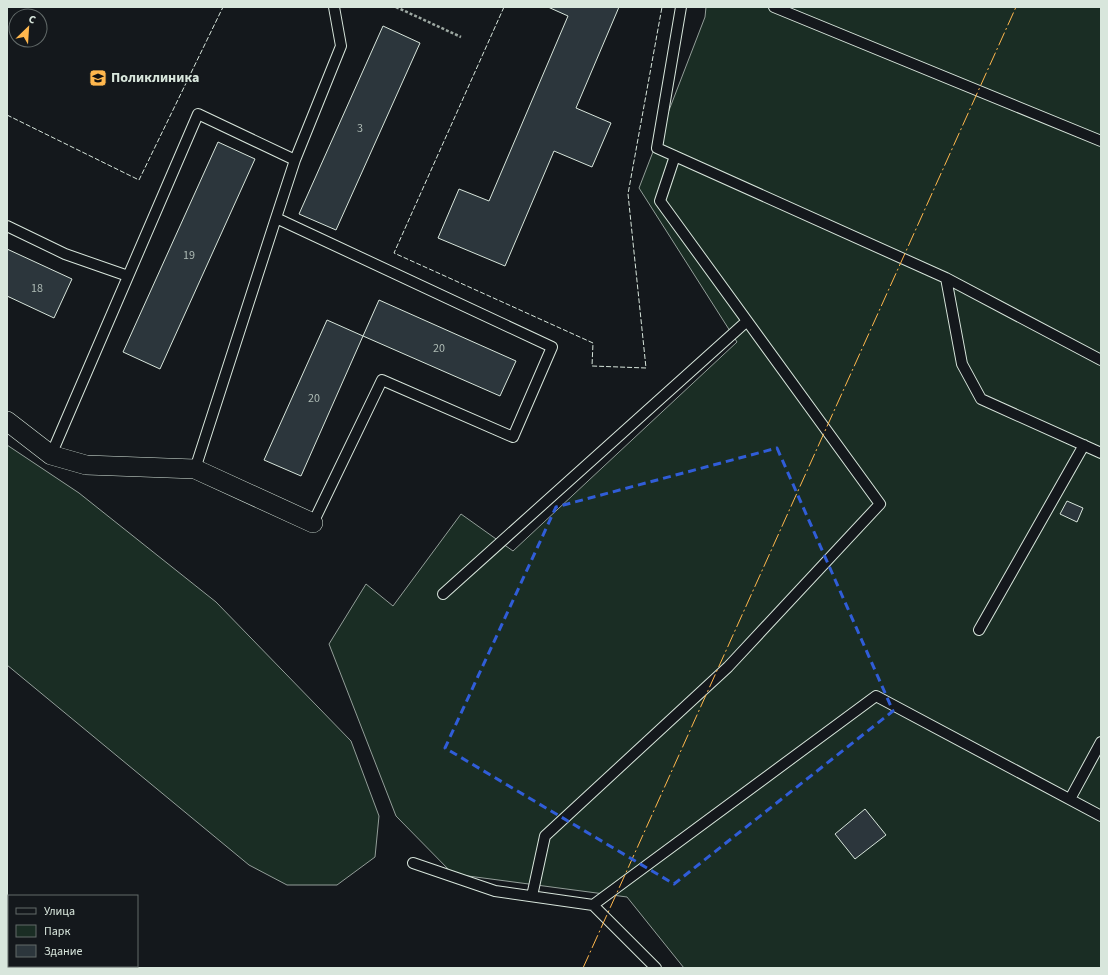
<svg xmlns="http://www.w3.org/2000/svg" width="1108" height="975" font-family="'Source Sans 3',sans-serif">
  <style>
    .green { fill: #1a2d24; stroke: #939e99 }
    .building { fill: #2c363c; stroke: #d8e6dc }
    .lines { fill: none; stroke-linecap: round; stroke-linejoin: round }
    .lane-casing { stroke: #d8e6dc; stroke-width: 12 }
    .street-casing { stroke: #d8e6dc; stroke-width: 20 }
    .path { stroke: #9da8a2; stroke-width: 2.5; stroke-dasharray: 3 2; stroke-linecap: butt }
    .lane { stroke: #14181c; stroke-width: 10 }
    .street { stroke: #14181c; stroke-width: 19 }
    .fence { stroke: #d8e6dc; stroke-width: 1; stroke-dasharray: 5 2; stroke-linecap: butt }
    .power { stroke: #ffb74d; stroke-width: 1; stroke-dasharray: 14 3 2 3; stroke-linecap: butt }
    .marked { fill: none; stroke: #305dd8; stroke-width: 3; stroke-dasharray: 8 5; stroke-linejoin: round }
    .labels { text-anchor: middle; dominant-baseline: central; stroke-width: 3; stroke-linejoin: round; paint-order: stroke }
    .number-label { font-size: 12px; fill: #adbab4 }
    .poi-label { font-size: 14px; font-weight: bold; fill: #d8e6dc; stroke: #14181c; text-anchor: start }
  </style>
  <rect width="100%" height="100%" fill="#14181c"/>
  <!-- green -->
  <path class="green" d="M706 7H1101V968H684L627 897 453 874 396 816 329 644 366 584 393 606 461 514 513 551 737 342 639 188 705 17Z
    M7 445 79 493 216 602 351 741 379 816 375 857 337 885H287L249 865 7 665Z"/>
  <!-- building -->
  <path class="building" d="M548 7H619L576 108 611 123 592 167 554 151 505 266 438 238 459 189 489 201 568 16Z
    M383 26 420 43 336 230 299 214Z
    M218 142 255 159 160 369 123 352Z
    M7 249 72 279 54 318 7 296Z
    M379 300 516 361 500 396 363 336Z
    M327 320 363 336 301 476 264 460Z
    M1067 501 1083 508 1077 522 1060 514Z
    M865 809 886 835 855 859 835 834Z"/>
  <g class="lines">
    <!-- lane casing -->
    <g class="lane-casing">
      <path id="lane" d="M681 7 657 148 946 278
        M774 7 1101 141
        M7 226 65 254 128 276
        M1101 360 946 278 962 364 981 399 1101 453
        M51 455 198 114 295 160
        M195 469 276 218
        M313 523 382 380 513 437 552 347 276 218 295 160 341 46 334 7
        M443 594 747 321
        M979 630 1084 445
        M1070 799 1101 742
        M413 863 495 891 593 905
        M532 896 545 836 728 667 880 504 660 201 675 156
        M656 968 593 905 876 696 1101 816"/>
    </g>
    <!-- street casing -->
    <g class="street-casing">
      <path id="street" d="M7 421 51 455 86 465 195 469 313 523"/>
    </g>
    <!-- path -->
    <path class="path" d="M396 7 461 37"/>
    <!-- lane -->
    <use href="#lane" class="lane"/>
    <!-- street -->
    <use href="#street" class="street"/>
    <!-- fence -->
    <path class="fence" d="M504 7 394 253 593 343 592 366 646 368 628 194 662 7
      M7 115 139 180 223 7"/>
    <!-- power -->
    <path class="power" d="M583 968 1016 7"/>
  </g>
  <!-- marked area -->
  <path class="marked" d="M777 448 893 711 674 884 445 748 556 507Z"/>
  <!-- icons -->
  <defs>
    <g id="school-square" transform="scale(0.9)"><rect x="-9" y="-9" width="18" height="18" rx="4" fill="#ffb74d" stroke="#14181c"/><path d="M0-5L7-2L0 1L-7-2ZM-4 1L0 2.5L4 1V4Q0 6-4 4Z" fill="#111"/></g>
  </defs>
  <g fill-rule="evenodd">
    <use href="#school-square" x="98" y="78"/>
  </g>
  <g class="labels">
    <!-- number labels -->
    <g class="number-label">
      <text x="360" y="128">3</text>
      <text x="189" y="255">19</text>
      <text x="37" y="288">18</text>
      <text x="439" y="348">20</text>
      <text x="314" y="398">20</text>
    </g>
    <!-- poi labels -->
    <g class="poi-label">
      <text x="111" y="78">Поликлиника</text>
    </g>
  </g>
  <!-- border -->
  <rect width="1108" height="975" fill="none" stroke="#d8e6dc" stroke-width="16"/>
  <!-- legend -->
  <rect x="8" y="895" width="130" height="72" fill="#14181c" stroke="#626a69"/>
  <rect x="16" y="908" width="20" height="6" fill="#14181c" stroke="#626a69"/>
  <text x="44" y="915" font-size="12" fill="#d8e6dc">Улица</text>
  <rect x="16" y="925" width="20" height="12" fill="#1a2d24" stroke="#626a69"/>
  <text x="44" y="935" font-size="12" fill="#d8e6dc">Парк</text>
  <rect x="16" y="945" width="20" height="12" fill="#2c363c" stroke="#626a69"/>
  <text x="44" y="955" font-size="12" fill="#d8e6dc">Здание</text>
  <!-- north arrow -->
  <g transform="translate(28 28) rotate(25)"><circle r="19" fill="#14181c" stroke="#626a69"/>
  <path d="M0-3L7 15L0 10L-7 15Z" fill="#ffb74d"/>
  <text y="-6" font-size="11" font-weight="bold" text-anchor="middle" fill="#d8e6dc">С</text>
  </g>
</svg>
